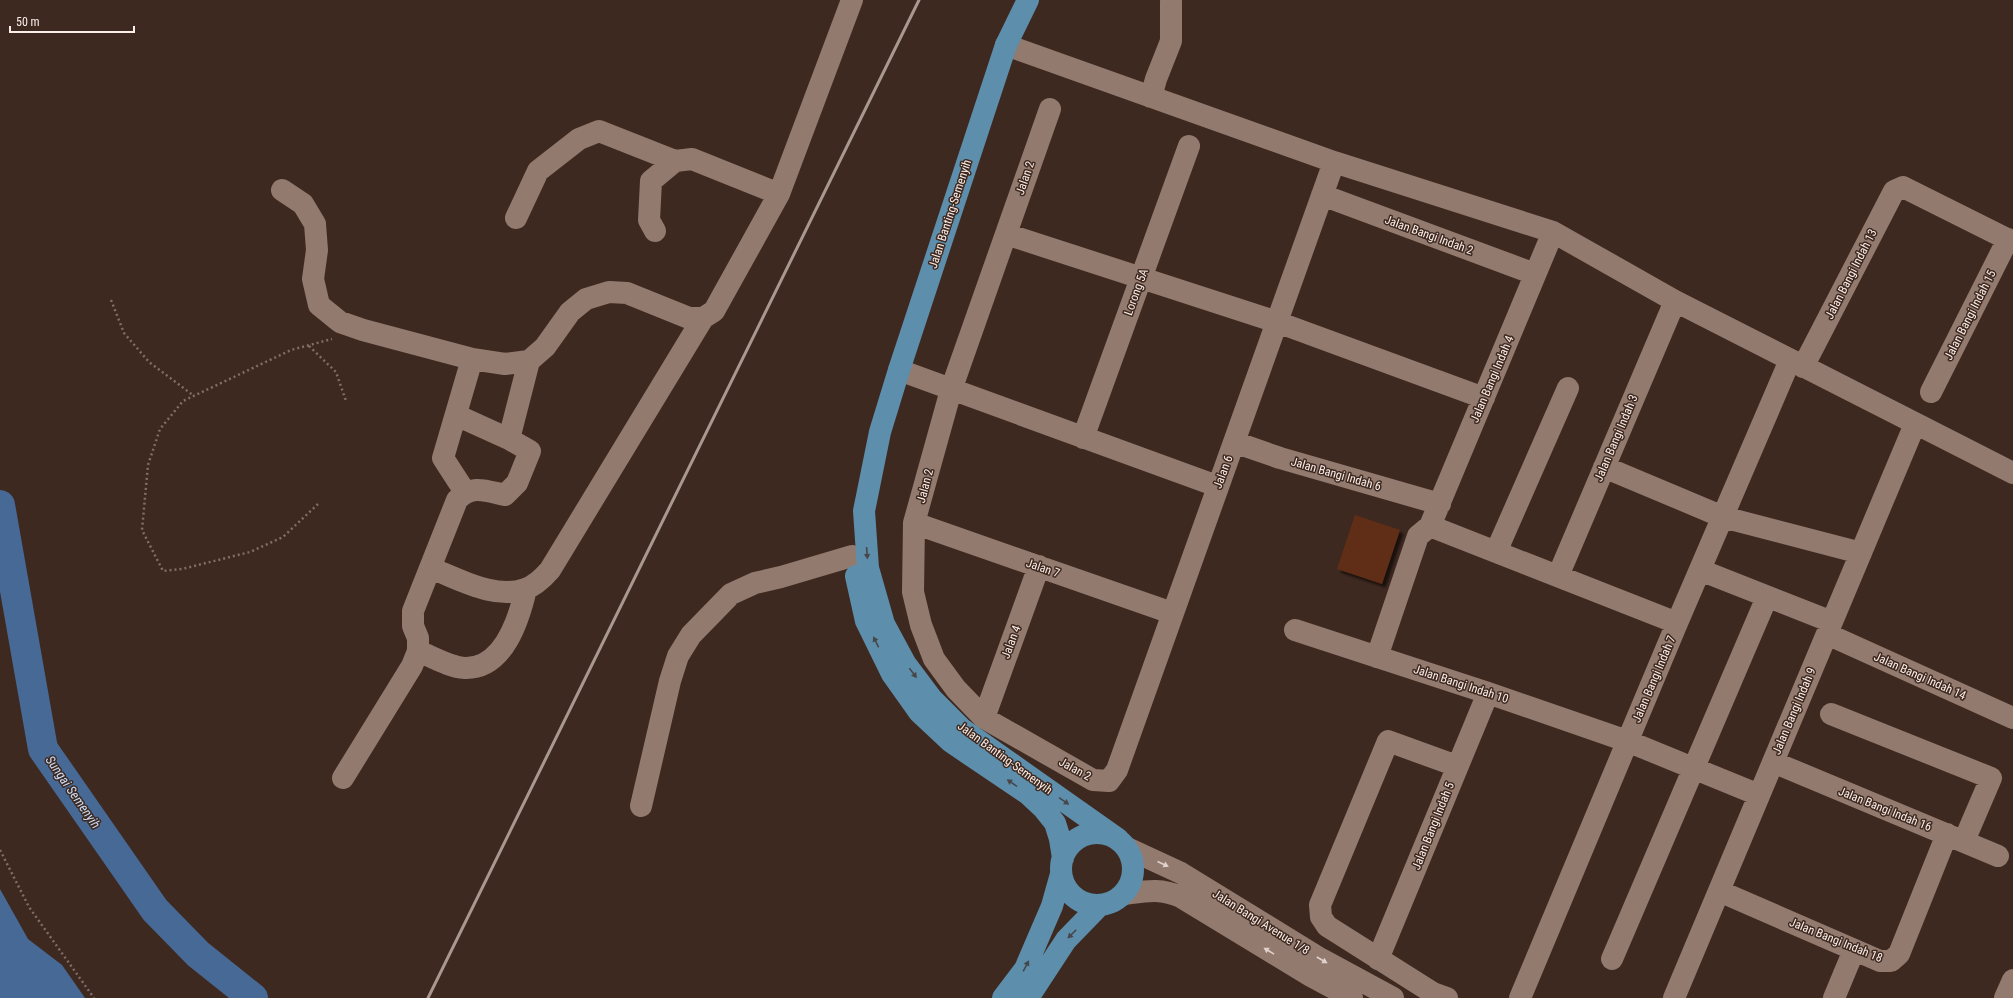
<svg xmlns="http://www.w3.org/2000/svg" width="2013" height="998" font-family="'Roboto Condensed',sans-serif">
  <style>
    .water { fill: #476995 }
    .lines { fill: none; stroke-linecap: round; stroke-linejoin: round }
    .river { stroke: #476995; stroke-width: 30 }
    .building { fill: #612f17; filter: url(#shadow) }
    .path { stroke: #816e67; stroke-width: 2.5; stroke-dasharray: 2 3; stroke-linecap: butt }
    .minor { stroke: #937a6f; stroke-width: 22 }
    .major { stroke: #5d8eac; stroke-width: 22 }
    .rail { stroke: #a99890; stroke-width: 3 }
    .oneway { fill: #47474a }
    .oneway2 { fill: #e2d1ca }
    .labels { text-anchor: middle; dominant-baseline: central; stroke-width: 3; stroke-linejoin: round; paint-order: stroke }
    .street-label { font-size: 12px; fill: #fceee8; stroke: #3e2920 }
    .water-label { font-size: 13px; font-style: italic; fill: #cce0fc; stroke: #3e2920 }
  </style>
  <defs>
    <filter id="shadow"><feDropShadow dx="3.5" dy="3.5" stdDeviation="1" flood-color="#0009"/></filter>
  </defs>
  <rect width="100%" height="100%" fill="#3e2920"/>
  <!-- water -->
  <path class="water" d="M0 889 28 939 62 965 85 998H0Z"/>
  <g class="lines">
    <!-- river -->
    <path class="river" d="M0 505 43 749 155 910 198 954 253 998"/>
  </g>
  <!-- building -->
  <path class="building" d="M1355 515 1400 530 1382 584 1337 569Z"/>
  <g class="lines">
    <!-- path -->
    <path class="path" d="M111 300 124 333 149 362 194 396
      M309 346 336 372 346 401
      M318 504 283 537 250 552 182 569 163 571 142 530 148 465 160 429 183 401 291 350 332 339
      M0 850 29 907 94 998"/>
    <!-- minor -->
    <path class="minor" d="M1006 45 1334 162 1553 232 1675 301 2013 473
      M1151 97 1156 79 1171 41V2
      M1050 109 951 390 914 523 913 592 921 625 934 659 956 689 984 718 1093 780 1109 781 1117 770 1334 162
      M282 190 303 204 315 224 317 250 313 279 319 305 340 322 363 330 472 359 505 364 529 361 545 347 570 312 586 299 609 292 627 293 689 318H703L714 311 779 194 852 0
      M1322 195 1535 274
      M516 218 538 171 579 139 599 131 675 161
      M655 231 649 220 651 181 675 161 692 159 779 194
      M1006 234 1277 322 1484 398
      M1803 367 1894 191 1903 187 2013 242
      M899 370 1217 486
      M1931 392 2008 239
      M456 415 509 439 529 361
      M1083 438 1189 146
      M1234 442 1280 458 1440 504
      M1604 467 1723 517 1861 553
      M465 492 443 458 472 359
      M914 523 1172 613
      M1430 526 1553 232
      M1430 526 1677 623
      M1496 552 1568 388
      M430 568C458 578 494 600 525 589 535 586 543 578 550 570L703 318
      M1700 570 1832 622
      M1558 576 1675 301
      M1295 630 1488 693 1627 741 1759 795
      M1827 634 2013 718
      M418 651C433 657 449 667 465 668 504 669 519 619 526 589
      M1377 657 1418 536 1430 526
      M1831 714 1991 778 1964 841
      M984 718 1039 566
      M1773 762 1998 856
      M343 778 412 666 418 651V638L413 626V611L457 500C472 484 486 491 505 495L517 483 530 451 509 439
      M641 806 670 681 678 656 691 635 731 594 755 583 781 577 852 556
      M1127 848 1181 873 1321 959 1393 998
      M1719 891 1880 961H1891L1899 954 1947 834
      M1125 894C1147 891 1160 888 1181 897L1311 976 1352 998
      M1378 959 1488 693
      M1612 959 1767 597
      M1447 998 1433 993 1327 926 1321 917 1320 905 1388 741 1457 766
      M1520 998 1677 623 1790 360
      M1674 998 1915 424
      M1834 998 1854 950
      M2005 998 2013 980"/>
    <!-- major -->
    <path class="major" d="M1028 0 1006 45 899 370 880 432 864 511 868 568 884 624 905 663 932 699 962 729 1118 839
      M856 576 866 621 892 674 919 712 951 742 1028 794 1043 808 1055 823 1060 839 1063 858
      M1061 869a36 36 0 1 1 72 0a36 36 0 1 1-72 0Z
      M1003 998 1025 969 1052 906 1061 874
      M1028 998 1066 940 1099 906"/>
    <!-- rail -->
    <path class="rail" d="M428 998 919 0"/>
  </g>
  <!-- one-way arrows -->
  <defs><path id="oneway-solid" d="M-6-.8H1V-3.2L6.5 0L1 3.2V.8H-6Z"/></defs>
  <g class="oneway">
    <use href="#oneway-solid" transform="translate(867 553) rotate(86)"/>
    <use href="#oneway-solid" transform="translate(876 642) rotate(-116)"/>
    <use href="#oneway-solid" transform="translate(913 673) rotate(53)"/>
    <use href="#oneway-solid" transform="translate(1012 783) rotate(-146)"/>
    <use href="#oneway-solid" transform="translate(1064 801) rotate(35)"/>
    <use href="#oneway-solid" transform="translate(1072 934) rotate(135)"/>
    <use href="#oneway-solid" transform="translate(1026 966) rotate(-62)"/>
  </g>
  <g class="oneway2">
    <use href="#oneway-solid" transform="translate(1163 864) rotate(25)"/>
    <use href="#oneway-solid" transform="translate(1269 951) rotate(-149)"/>
    <use href="#oneway-solid" transform="translate(1322 960) rotate(30)"/>
  </g>
  <g class="labels">
    <!-- street labels -->
    <g class="street-label">
      <text transform="translate(1025 178) rotate(-71)">Jalan 2</text>
      <text transform="translate(950 214) rotate(-72)">Jalan Banting-Semenyih</text>
      <text transform="translate(1429 235) rotate(20)">Jalan Bangi Indah 2</text>
      <text transform="translate(1851 274) rotate(-63)">Jalan Bangi Indah 13</text>
      <text transform="translate(1136 292) rotate(-70)">Lorong 5A</text>
      <text transform="translate(1970 315) rotate(-63)">Jalan Bangi Indah 15</text>
      <text transform="translate(1492 379) rotate(-67)">Jalan Bangi Indah 4</text>
      <text transform="translate(1616 438) rotate(-67)">Jalan Bangi Indah 3</text>
      <text transform="translate(1223 472) rotate(-70)">Jalan 6</text>
      <text transform="translate(1336 474) rotate(16)">Jalan Bangi Indah 6</text>
      <text transform="translate(925 486) rotate(-75)">Jalan 2</text>
      <text transform="translate(1043 568) rotate(19)">Jalan 7</text>
      <text transform="translate(1011 642) rotate(-70)">Jalan 4</text>
      <text transform="translate(1920 676) rotate(24)">Jalan Bangi Indah 14</text>
      <text transform="translate(1654 679) rotate(-67)">Jalan Bangi Indah 7</text>
      <text transform="translate(1461 684) rotate(18)">Jalan Bangi Indah 10</text>
      <text transform="translate(1794 711) rotate(-67)">Jalan Bangi Indah 9</text>
      <text transform="translate(1005 758) rotate(36)">Jalan Banting-Semenyih</text>
      <text transform="translate(1075 769) rotate(29)">Jalan 2</text>
      <text transform="translate(1885 809) rotate(22)">Jalan Bangi Indah 16</text>
      <text transform="translate(1433 826) rotate(-68)">Jalan Bangi Indah 5</text>
      <text transform="translate(1261 922) rotate(32)">Jalan Bangi Avenue 1/8</text>
      <text transform="translate(1836 940) rotate(22)">Jalan Bangi Indah 18</text>
    </g>
    <!-- water labels -->
    <g class="water-label">
      <text transform="translate(73 792) rotate(55)">Sungai Semenyih</text>
    </g>
  </g>
  <!-- scale -->
  <path d="M10 26v6h124v-6" fill="none" stroke="#fceee8" stroke-width="2"/>
  <text x="16" y="26" font-size="12" fill="#fceee8" stroke="#3e2920" stroke-width="3" paint-order="stroke">50 m</text>
</svg>
